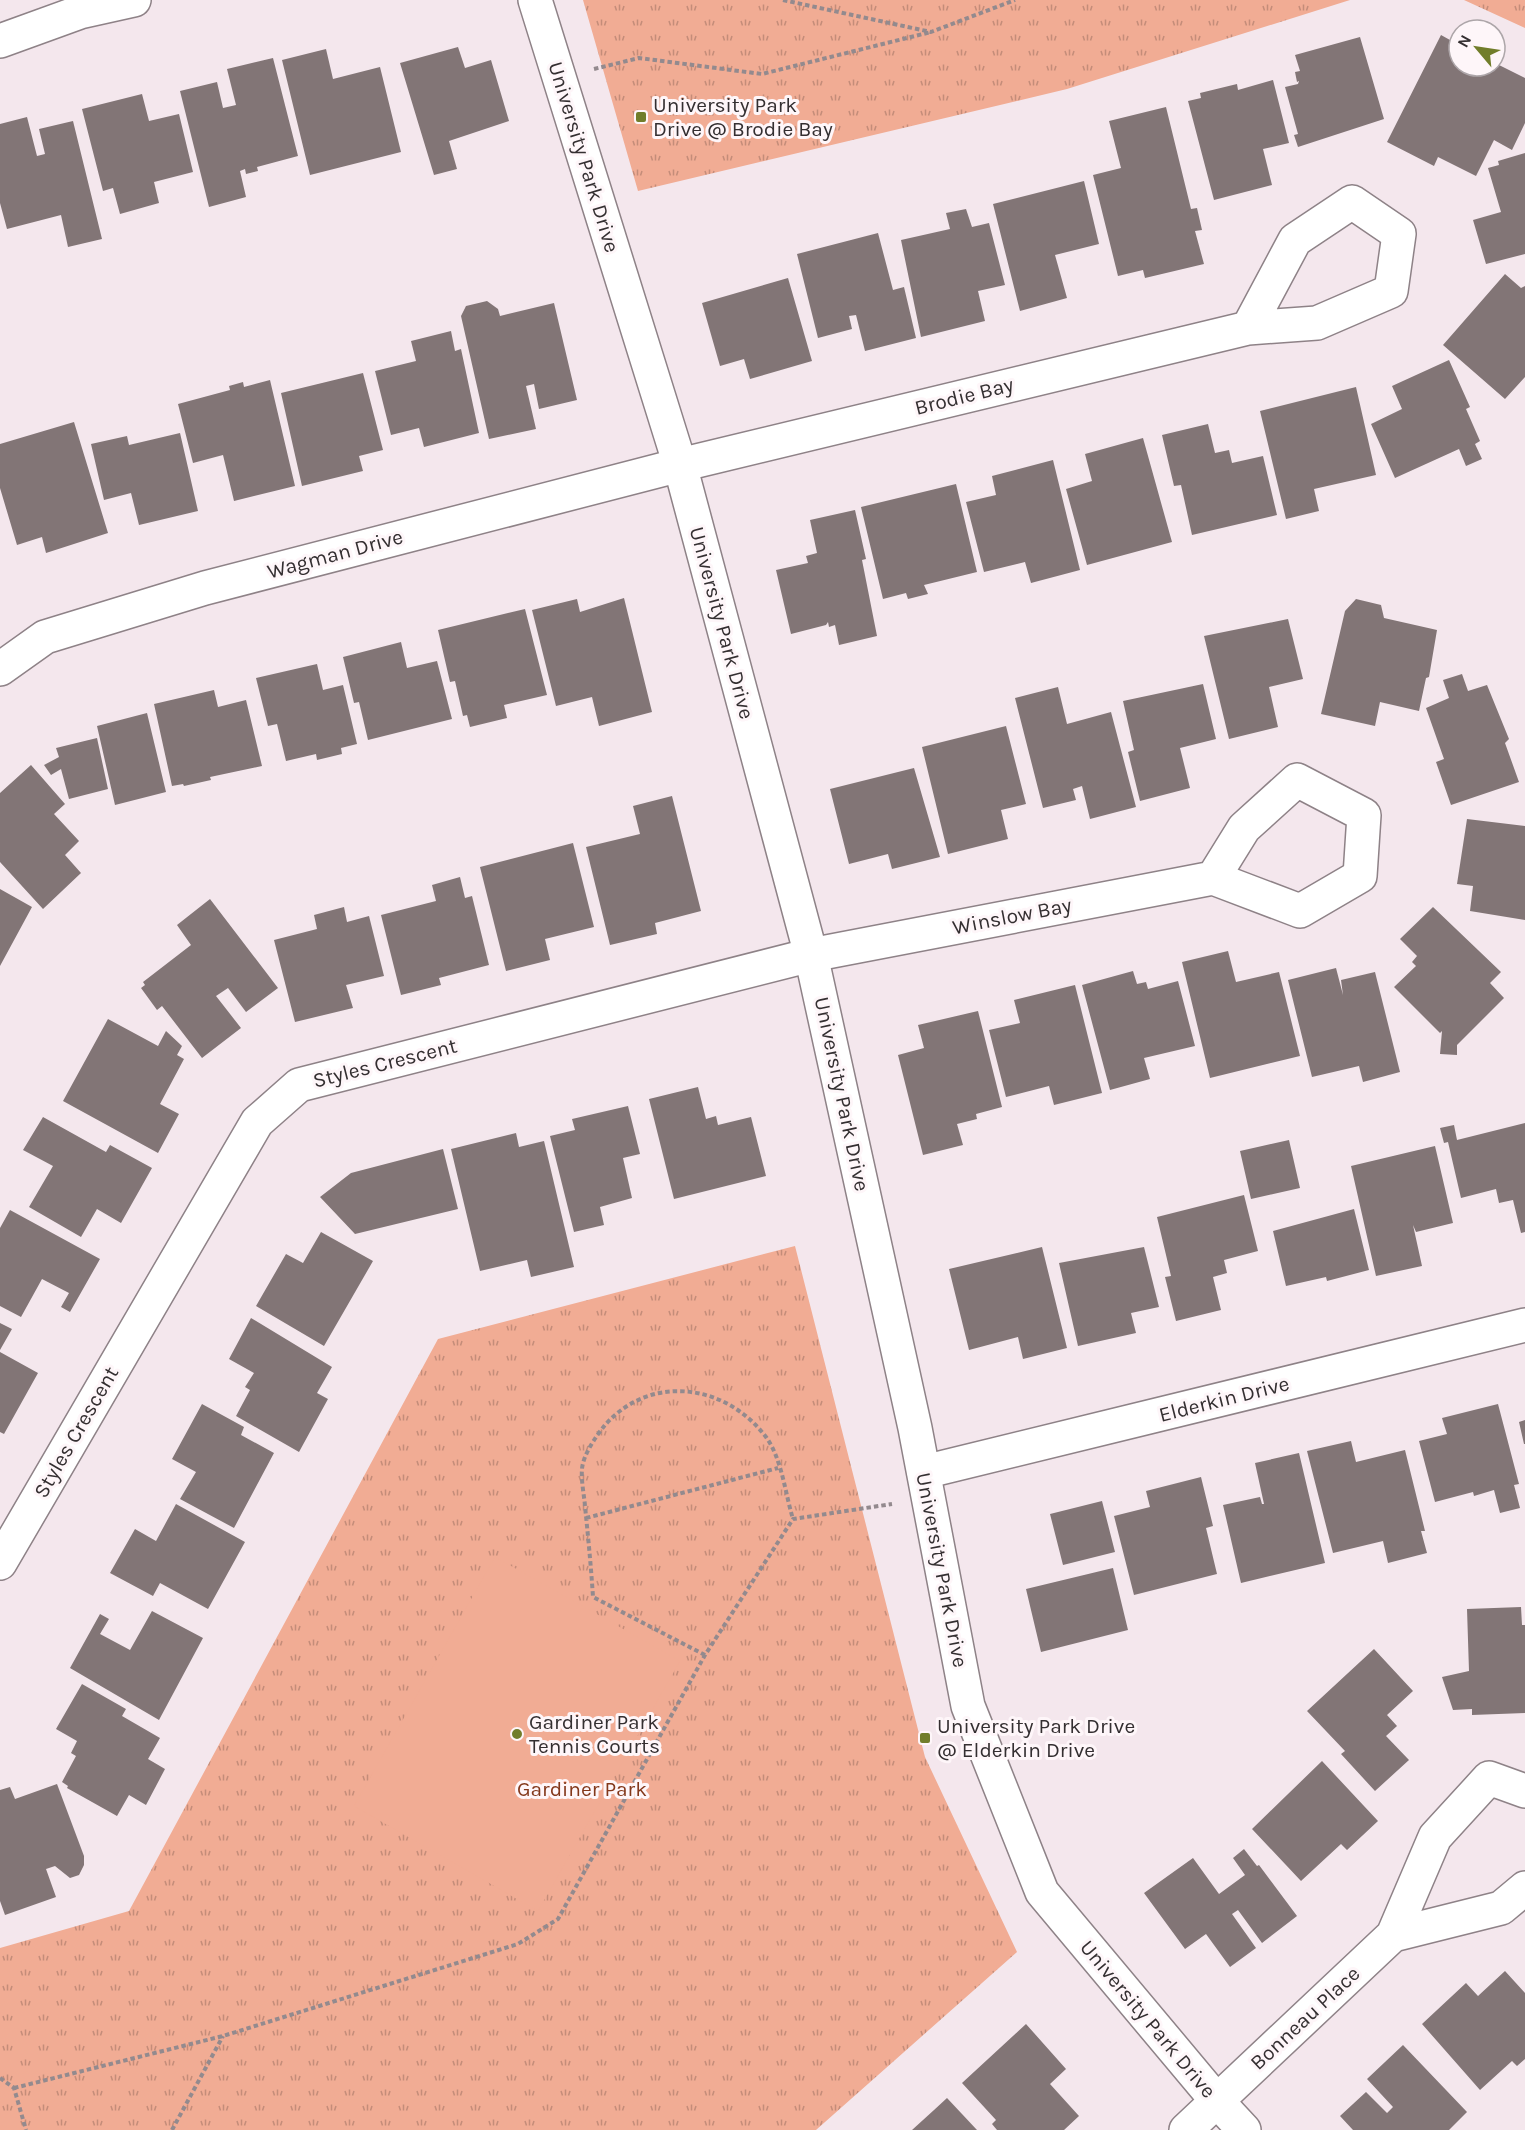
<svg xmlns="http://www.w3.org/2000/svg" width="1525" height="2130" font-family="Karla,sans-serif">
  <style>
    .park { fill: url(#park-tufts) }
    .pitch { fill: #f1ac94 }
    .building { fill: #827576 }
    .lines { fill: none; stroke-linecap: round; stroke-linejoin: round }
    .minor-casing { stroke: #8e8287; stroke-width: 36 }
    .tertiary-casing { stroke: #8e8287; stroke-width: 36 }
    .path { stroke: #938a8e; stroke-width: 4; stroke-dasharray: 4.5 3; stroke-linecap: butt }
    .minor { stroke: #fff; stroke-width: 33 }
    .tertiary { stroke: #fff; stroke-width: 33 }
    .poi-dot { fill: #717d2a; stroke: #fef6f9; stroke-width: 2 }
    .labels { text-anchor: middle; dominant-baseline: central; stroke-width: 6; stroke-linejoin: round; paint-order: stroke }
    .poi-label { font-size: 21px; fill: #342f31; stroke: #fef6f9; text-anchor: start }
    .street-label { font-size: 21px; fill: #342f31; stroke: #fef6f9 }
    .park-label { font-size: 21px; fill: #83381b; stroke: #fef6f9 }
  </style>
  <defs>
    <pattern id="park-tufts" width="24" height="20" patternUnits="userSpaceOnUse" patternTransform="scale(1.5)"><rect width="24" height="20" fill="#f1ac94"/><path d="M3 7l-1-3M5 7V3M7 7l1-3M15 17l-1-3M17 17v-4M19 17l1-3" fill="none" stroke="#c48c79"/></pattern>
  </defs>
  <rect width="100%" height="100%" fill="#f4e7ed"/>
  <!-- park -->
  <path class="park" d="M583 0H1350L1067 89 638 191Z
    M1464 0H1525V28Z
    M795 1246 925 1757 1017 1952 816 2130H0V1948L129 1911 438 1339Z"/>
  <!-- pitch -->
  <path class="pitch" d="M495 1557 680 1661 538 1911 354 1806Z"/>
  <!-- building -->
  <path class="building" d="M1441 35 1459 45V66H1495V63L1525 78V123L1512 150 1494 140 1476 176 1438 157 1434 166 1387 142Z
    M1360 37 1384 119 1298 147 1294 135 1298 134 1285 87 1298 84 1299 81 1297 82 1295 72 1300 71 1295 55Z
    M458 47 465 68 491 60 509 121 449 141 457 169 434 175 400 63Z
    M326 49 333 79 380 67 401 152 310 175 282 60Z
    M273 58 298 156 257 167 258 171 246 174 245 169 240 171 246 197 209 207 180 91 217 82 223 108 236 105 227 69Z
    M1273 80 1289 143 1263 149 1272 185 1214 200 1188 101 1201 98 1200 93 1237 84 1238 90Z
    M142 94 149 121 179 114 193 172 154 182 159 203 120 214 113 188 103 191 82 109Z
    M1166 107 1191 209 1197 208 1202 230 1195 231 1204 264 1145 278 1143 270 1118 276 1093 175 1121 168 1109 121Z
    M27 117 37 156 45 154 39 129 73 121 102 239 68 247 61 215 7 229 0 203V124Z
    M1525 153V254L1486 264 1473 220 1501 212 1488 168 1499 165 1498 161Z
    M1084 181 1099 244 1055 255 1067 298 1020 311 993 204Z
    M966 209 972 227 989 223 1005 285 978 291 985 321 921 337 901 240 950 229 946 213Z
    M878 233 893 290 904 287 916 338 865 351 856 315 849 316 852 329 818 338 797 254Z
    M1505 274 1521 288 1525 286V377L1505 399 1443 345Z
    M788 278 812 361 750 379 744 359 720 366 702 303Z
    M487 301 498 309 500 316 554 303 577 400 539 409 534 384 526 386 536 429 489 439 461 316 466 306Z
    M451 331 455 351 461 349 479 433 424 447 419 428 391 435 375 371 416 361 411 341Z
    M1449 360 1470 407 1466 409 1480 441 1475 444 1482 459 1466 466 1459 449 1395 478 1371 424 1402 409 1392 386Z
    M363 373 383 450 359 456 363 471 302 486 281 393Z
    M270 380 295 486 234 501 223 455 193 463 178 404 230 390 229 386 243 382 244 387Z
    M1356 387 1376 475 1314 489 1319 511 1286 519 1260 411Z
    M74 422 108 533 46 553 42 537 17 545 0 488V444Z
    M1208 424 1215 453 1229 450 1232 463 1263 456 1277 515 1192 535 1181 485 1174 486 1162 435Z
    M180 433 198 511 139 525 131 493 104 500 91 444 127 436 129 445Z
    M1143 438 1172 542 1087 565 1066 489 1092 481 1085 454Z
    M1053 460 1080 570 1031 583 1025 562 984 572 966 502 996 495 992 476Z
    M956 484 977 572 924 585 928 594 908 599 906 593 883 599 861 507Z
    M855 510 866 559 862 560 877 636 839 645 835 625 829 627 828 622 826 625 791 634 776 570 808 563 806 556 817 553 810 520Z
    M624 598 652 712 599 726 592 697 556 706 532 610 577 599 580 612Z
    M1356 599 1381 605 1384 618 1437 630 1429 677 1426 678 1419 711 1380 702 1375 726 1321 714 1345 611Z
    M525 609 547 695 504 705 507 718 470 727 467 715 463 716 455 681 450 682 438 630Z
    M1288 619 1303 679 1269 687 1278 727 1229 739 1204 636Z
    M401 642 407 668 437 661 452 719 368 740 359 702 354 703 343 657Z
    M317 664 323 690 343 685 357 744 341 748 342 754 317 760 316 754 286 761 277 724 268 726 256 678Z
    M1462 674 1468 691 1487 685 1509 739 1505 743 1519 782 1451 805 1436 762 1444 759 1426 708 1449 698 1443 680Z
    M1203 684 1216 739 1180 748 1190 788 1140 801 1128 752 1134 750 1123 701Z
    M1058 687 1067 724 1111 712 1136 807 1090 819 1082 786 1073 789 1076 800 1043 808 1015 698Z
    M214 690 218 707 246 700 262 766 210 777 211 780 184 786 183 784 172 786 154 704Z
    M147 713 166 792 115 805 97 726Z
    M1006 726 1026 804 1001 810 1008 839 948 854 922 747Z
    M97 738 108 789 69 799 61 769 51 775 44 765 59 757 56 748Z
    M31 765 65 804 54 814 79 841 65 855 81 873 43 909 0 862V793Z
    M914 768 940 857 892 869 888 854 849 864 830 789Z
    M672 796 701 911 655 923 657 934 610 945 586 847 640 834 633 806Z
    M1467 819 1525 826V920L1470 911 1473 886 1457 884Z
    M573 843 594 927 545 939 550 960 506 971 480 867Z
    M460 877 465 898 472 896 489 965 439 978 441 985 401 995 381 915 436 901 432 885Z
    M0 889 32 907 0 966Z
    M210 899 278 988 246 1012 228 988 216 996 241 1028 202 1058 162 1006 157 1010 141 988 145 985 143 982 191 945 177 925Z
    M344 907 347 922 369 916 384 976 346 985 353 1008 295 1022 274 940 317 929 314 915Z
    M1433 907 1501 972 1490 983 1504 998 1457 1045V1055L1440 1054 1442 1031 1440 1033 1394 987 1416 966 1412 962 1417 956 1400 939Z
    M1228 951 1236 982 1279 972 1300 1056 1210 1078 1182 962Z
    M1336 968 1343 995 1341 980 1375 972 1400 1072 1363 1082 1359 1066 1312 1077 1288 980Z
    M1133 971 1137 984 1146 982 1148 989 1178 981 1195 1046 1144 1058 1150 1079 1110 1090 1082 985Z
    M1075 985 1102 1093 1054 1105 1049 1086 1006 1097 989 1030 1020 1023 1014 1000Z
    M978 1011 1002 1107 976 1114 977 1119 957 1124 963 1145 923 1155 898 1055 924 1048 918 1025Z
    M108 1019 158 1046 166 1031 182 1046 177 1055 184 1059 160 1104 179 1114 158 1153 63 1101Z
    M698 1087 706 1119 716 1116 718 1125 751 1117 766 1176 674 1199 649 1099Z
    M628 1106 640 1154 623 1158 632 1198 600 1207 604 1225 574 1232 550 1136 575 1130 572 1119Z
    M43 1117 106 1152 110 1145 152 1168 121 1223 97 1209 81 1237 29 1207 53 1166 23 1150Z
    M1525 1123V1232L1521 1233 1513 1200 1499 1203 1496 1189 1461 1198 1448 1142 1444 1143 1440 1128 1454 1125 1457 1140Z
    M516 1133 519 1147 544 1141 574 1267 531 1277 527 1260 480 1271 451 1149Z
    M1289 1140 1300 1188 1251 1199 1240 1151Z
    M1435 1146 1453 1223 1416 1232 1413 1225 1422 1266 1376 1276 1351 1166Z
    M443 1149 458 1209 355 1234 320 1197 351 1173Z
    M1244 1195 1258 1251 1224 1260 1227 1273 1213 1277 1221 1310 1176 1321 1165 1277 1171 1276 1157 1217Z
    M1354 1209 1369 1270 1327 1281 1326 1277 1286 1286 1273 1231Z
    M10 1210 100 1259 70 1312 61 1307 69 1293 42 1279 21 1317 0 1306V1228Z
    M321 1232 373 1261 324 1346 256 1306 286 1254 303 1263Z
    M1042 1247 1067 1348 1023 1359 1018 1337 969 1350 949 1269Z
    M1144 1247 1159 1307 1131 1313 1136 1333 1078 1346 1059 1263Z
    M251 1318 332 1367 317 1393 328 1399 299 1452 236 1416 250 1390 245 1387 254 1373 229 1359Z
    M0 1323 12 1329 0 1350Z
    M0 1352 38 1373 4 1434 0 1432Z
    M202 1404 244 1427 241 1435 274 1453 234 1528 180 1499 196 1472 172 1459Z
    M1498 1404 1519 1484 1514 1485 1520 1508 1500 1513 1494 1490 1474 1496 1473 1492 1435 1502 1419 1441 1447 1434 1442 1418Z
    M1525 1420V1444H1524L1519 1422Z
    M1351 1441 1356 1462 1405 1450 1425 1531H1421L1427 1553 1388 1563 1383 1541 1333 1553 1307 1451Z
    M1299 1453 1325 1563 1241 1583 1223 1505 1260 1497 1262 1504H1264L1255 1463Z
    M1201 1477 1213 1526 1206 1528 1217 1574 1134 1595 1114 1516 1150 1507 1146 1491Z
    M1102 1501 1115 1552 1063 1565 1050 1514Z
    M176 1504 245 1542 208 1609 160 1583 153 1596 110 1573 135 1529 156 1541Z
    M1113 1568 1128 1630 1041 1652 1026 1589Z
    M1521 1607 1522 1625H1525V1713L1472 1715V1709L1453 1710 1442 1677 1469 1671 1467 1609Z
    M152 1611 203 1638 159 1720 70 1668 100 1614 109 1619 100 1634 130 1650Z
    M1374 1649 1413 1691 1387 1715 1397 1726 1386 1736 1409 1760 1375 1791 1341 1754 1345 1751 1307 1711Z
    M82 1684 126 1709 122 1716 160 1738 148 1759 165 1769 146 1805 129 1795 117 1816 67 1788 68 1786 62 1782 76 1756 71 1753 77 1741 56 1729Z
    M1322 1761 1378 1821 1347 1850 1341 1844 1301 1881 1252 1829Z
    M57 1784 84 1856V1865L79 1875 70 1878 55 1866 46 1869 56 1897 5 1915 0 1901V1790L10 1787 15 1799Z
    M1244 1849 1257 1866 1259 1865 1297 1916 1262 1943 1238 1910 1232 1914 1256 1948 1230 1967 1206 1934 1185 1949 1144 1893 1193 1858 1219 1894 1245 1875 1233 1858Z
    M1505 1971 1525 1993V2059L1517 2066 1512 2061 1480 2090 1422 2024 1466 1983 1478 1996Z
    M1026 2024 1066 2069 1050 2084 1079 2116 1064 2130H997L992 2124 996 2120 962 2083Z
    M1403 2045 1467 2112 1449 2130H1353L1340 2116 1366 2092 1387 2113 1393 2107 1367 2079Z
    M947 2098 977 2130H912L934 2110Z"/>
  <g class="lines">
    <!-- minor casing -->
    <g class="minor-casing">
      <path id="minor" d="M0 41 80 12 134 0
        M0 669 45 637 205 588 680 465 1248 328 1317 323 1391 291 1399 234 1352 202 1295 240 1248 328
        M924 1472 1525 1325
        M0 1563 257 1122 299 1085 811 955 1213 878 1300 911 1360 876 1364 815 1297 780 1244 828 1213 878
        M1393 1935 1501 1908 1525 1888
        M1186 2130 1393 1935 1435 1837 1489 1778 1525 1791"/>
    </g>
    <!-- tertiary casing -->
    <g class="tertiary-casing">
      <path id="tertiary" d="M535 0 680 465 811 955 915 1428 968 1706 1042 1892 1217 2101 1244 2130"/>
    </g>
    <!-- path -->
    <path class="path" d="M783 0 931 32 1015 0
      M594 69 639 58 762 74 931 32
      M586 1518 778 1468
      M705 1655 593 1597C591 1566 588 1536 585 1506 584 1494 581 1481 582 1469 583 1455 596 1436 605 1425 651 1373 726 1384 766 1437 782 1459 785 1493 793 1519
      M0 2078 14 2088 26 2130
      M14 2088 223 2036 518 1944 558 1919 705 1655 793 1519 892 1504
      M172 2130 223 2036"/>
    <!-- minor -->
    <use href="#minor" class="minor"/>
    <!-- tertiary -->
    <use href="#tertiary" class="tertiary"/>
  </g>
  <!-- markers -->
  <g class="poi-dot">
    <rect x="635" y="111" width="12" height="12" rx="3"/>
    <circle cx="517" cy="1734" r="6"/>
    <rect x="919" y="1732" width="12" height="12" rx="3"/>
  </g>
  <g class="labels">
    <!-- poi labels -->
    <g class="poi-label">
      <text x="653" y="105">University Park<tspan x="653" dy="24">Drive @ Brodie Bay</tspan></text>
      <text x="529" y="1722">Gardiner Park<tspan x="529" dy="24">Tennis Courts</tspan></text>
      <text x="937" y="1726">University Park Drive<tspan x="937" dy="24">@ Elderkin Drive</tspan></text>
    </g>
    <!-- street labels -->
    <g class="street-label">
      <text transform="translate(584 157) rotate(73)">University Park Drive</text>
      <text transform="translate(964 396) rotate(-14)">Brodie Bay</text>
      <text transform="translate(335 554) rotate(-15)">Wagman Drive</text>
      <text transform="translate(722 623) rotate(75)">University Park Drive</text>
      <text transform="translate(1012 916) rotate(-11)">Winslow Bay</text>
      <text transform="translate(385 1063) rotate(-14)">Styles Crescent</text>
      <text transform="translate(842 1094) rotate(78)">University Park Drive</text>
      <text transform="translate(1224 1399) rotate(-14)">Elderkin Drive</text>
      <text transform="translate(76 1432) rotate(-60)">Styles Crescent</text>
      <text transform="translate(942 1570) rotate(79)">University Park Drive</text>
      <text transform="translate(1305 2018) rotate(-43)">Bonneau Place</text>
      <text transform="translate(1148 2019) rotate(50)">University Park Drive</text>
    </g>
    <!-- park labels -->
    <g class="park-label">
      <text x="582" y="1789">Gardiner Park</text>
    </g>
  </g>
  <!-- north arrow -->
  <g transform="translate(1477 48) rotate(299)"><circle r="28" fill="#fef6f9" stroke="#ada6a9" stroke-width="1.5"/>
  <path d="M0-4.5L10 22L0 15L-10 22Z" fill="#717d2a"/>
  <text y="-9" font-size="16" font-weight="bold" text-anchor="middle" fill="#342f31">N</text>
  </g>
</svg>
